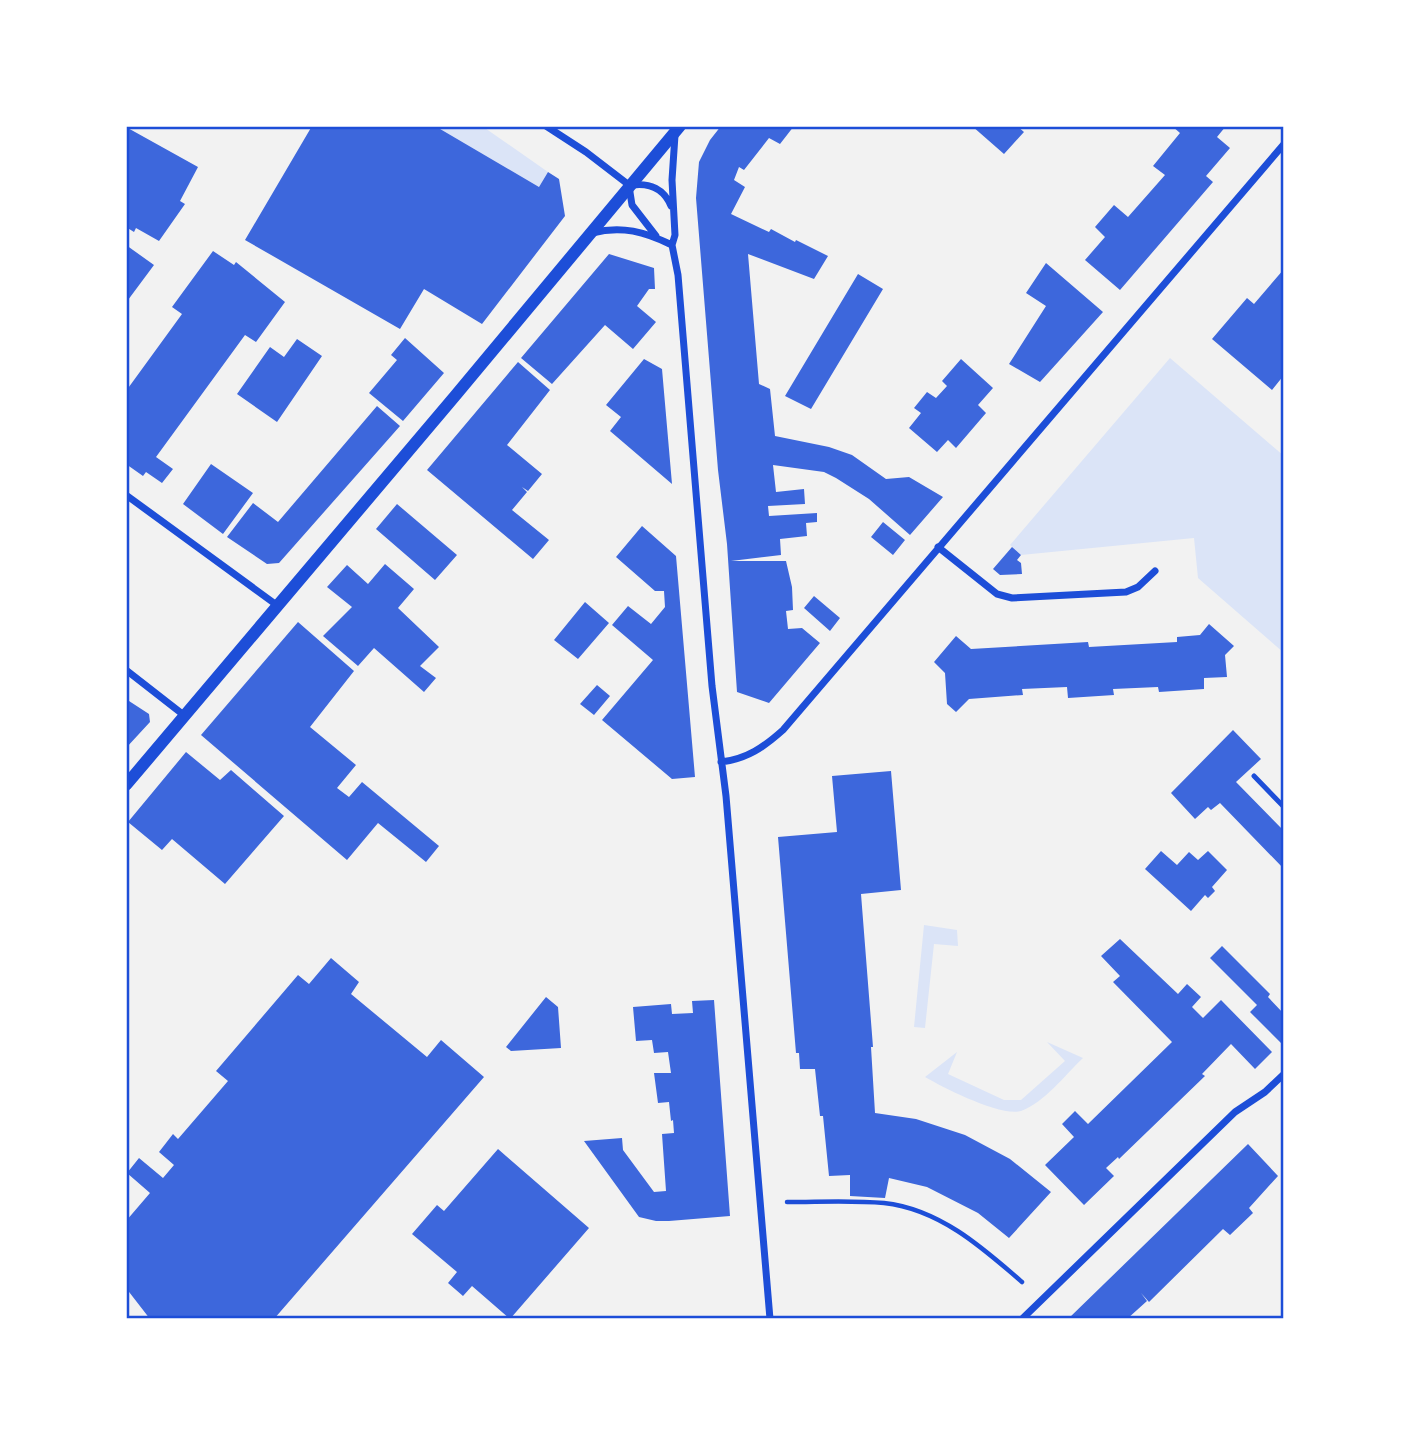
<svg xmlns="http://www.w3.org/2000/svg" width="1410" height="1445" font-family="Signika,sans-serif">
  <style>
    .green { fill: #dbe4f7 }
    .building { fill: #3d67dc }
    .lines { fill: none; stroke-linecap: round; stroke-linejoin: round }
    .path { stroke: #1d4ed8; stroke-width: 4.5 }
    .service { stroke: #1d4ed8; stroke-width: 5 }
    .minor { stroke: #1d4ed8; stroke-width: 7 }
    .tertiary { stroke: #1d4ed8; stroke-width: 12 }
    .neatline { fill: none; stroke: #1d4ed8; stroke-width: 2.5 }
  </style>
  <rect width="100%" height="100%" fill="#f2f2f2"/>
  <!-- green -->
  <path class="green" d="M435 126H482L548 172 539 187Z
    M1170 358 1284 456V653L1198 578 1194 538 1021 555 1010 545Z
    M924 925 957 930 958 946 934 944 925 1028 914 1027Z
    M1047 1042 1083 1058C1065 1075 1044 1103 1021 1111 1001 1117 944 1088 925 1077L957 1052 948 1074 1004 1100H1021L1065 1061Z"/>
  <!-- building -->
  <path class="building" d="M312 126H435L539 187 548 172 559 179 565 216 482 324 424 289 400 329 245 240Z
    M721 126H794L780 144 769 138 744 170 739 167 734 180 745 187 731 214 769 232 771 229 795 242 796 240 828 256 814 279 748 254 759 384 770 389 775 436 829 447 852 455 886 479 909 477 943 497 910 535 869 499 836 478 824 472 773 465 776 492 804 489 805 504 768 506 769 516 817 513V522L806 523 807 536 780 539 781 555 731 561H786L792 587 793 610 786 611 788 629 802 628 820 643 769 703 737 692 727 544 718 470 696 198 699 162 710 140Z
    M972 126H1017L1024 132 1004 154Z
    M1172 126H1226L1217 137 1230 148 1206 176 1213 182 1120 290 1085 260 1105 237 1095 227 1114 205 1128 217 1165 175 1153 166 1180 133Z
    M126 127 198 167 180 201 185 204 159 241 136 228 134 232 126 227Z
    M126 245 154 265 128 300 126 299Z
    M213 251 234 265 236 262 285 302 256 342 245 335 156 457 173 469 162 483 146 472 143 476 126 464V391L182 314 172 307Z
    M609 254 654 268 655 289H649L637 306 656 322 633 349 605 325 552 384 521 358Z
    M1046 263 1103 312 1040 382 1009 364 1046 306 1026 293Z
    M1284 269V375L1272 390 1212 339 1247 298 1254 304Z
    M858 274 883 289 811 409 785 396Z
    M405 338 444 373 403 421 369 393 397 360 391 355Z
    M297 339 322 356 277 422 237 394 270 347 284 357Z
    M644 359 662 369 672 484 610 431 621 417 606 405Z
    M961 359 993 388 978 405 986 413 956 448 948 440 937 452 909 428 921 413 914 408 927 392 936 398 947 386 942 381Z
    M518 362 550 390 507 445 542 474 528 491 522 487 527 492 512 510 549 540 533 559 427 470Z
    M377 406 400 426 279 563 267 564 227 537 253 503 278 522Z
    M211 464 253 493 223 534 183 504Z
    M397 504 457 555 435 580 376 529Z
    M883 522 905 540 893 555 871 537Z
    M642 526 676 556 695 777 672 779 602 720 653 660 612 625 628 606 651 624 665 607 664 591H655L616 557Z
    M1012 547 1021 555 1017 560 1021 563 1022 574 1000 575 993 569Z
    M385 564 414 589 398 608 439 647 420 666 436 678 424 692 374 648 358 666 323 636 352 607 327 587 347 565 368 584Z
    M814 596 840 618 830 631 804 608Z
    M585 602 609 623 578 659 554 640Z
    M298 622 354 671 310 727 356 765 337 788 349 797 362 782 439 846 426 862 378 823 347 860 201 735Z
    M1209 624 1234 646 1225 655 1227 677 1204 678V689L1159 692 1158 687 1113 689 1114 695 1068 698 1067 687 1022 689 1023 695 969 699 956 712 947 704 945 673 934 662 956 636 971 649 1088 642 1089 647 1177 642V637L1200 635Z
    M597 685 610 696 594 715 580 704Z
    M129 701 149 714 150 722 126 748V705Z
    M1233 730 1261 759 1236 782 1284 831V869L1220 803 1211 810 1208 807 1195 819 1171 793Z
    M186 752 220 780 231 770 284 816 225 884 172 839 162 850 128 822Z
    M891 771 901 890 861 894 873 1047H871L875 1113 916 1119 965 1135 1010 1159 1051 1192 1009 1238 978 1213 927 1187 889 1178 885 1198 850 1196V1175L829 1176 823 1116H820L815 1069H800L799 1053H796L778 837 837 832 832 776Z
    M1161 851 1177 865 1189 852 1198 860 1208 851 1227 870 1212 887 1215 891 1208 898 1205 895 1191 911 1145 869Z
    M1120 939 1178 994 1187 984 1201 997 1192 1007 1203 1018 1221 1000 1272 1052 1255 1069 1231 1044 1202 1074 1205 1076 1119 1159 1118 1157 1106 1168 1114 1176 1084 1205 1045 1165 1074 1137 1062 1124 1075 1111 1088 1124 1172 1042 1113 982 1120 976 1101 956Z
    M1222 946 1270 994 1268 997 1284 1014 1283 1045 1250 1012 1257 1005 1210 958Z
    M331 958 359 982 351 994 427 1057 441 1040 484 1077 274 1319H150L126 1288V1221L150 1193 127 1173 139 1158 163 1178 174 1165 159 1152 173 1134 178 1139 228 1081 216 1071 298 975 309 984Z
    M546 997 558 1007 561 1048 511 1051 506 1047Z
    M714 1000 730 1216 669 1221H656L639 1217 584 1141 622 1138 623 1150 654 1192 666 1191 662 1134 674 1133 673 1120 671 1121 669 1102 658 1103 654 1073H671L668 1052 654 1053 652 1040 636 1041 633 1007 671 1004 672 1014 693 1013 692 1001Z
    M1248 1144 1278 1176 1249 1208 1253 1213 1230 1235 1223 1229 1149 1302 1141 1293 1147 1301 1127 1319H1068Z
    M498 1149 589 1228 510 1319 472 1286 463 1296 448 1283 457 1272 412 1234 437 1205 444 1211Z"/>
  <g class="lines">
    <!-- path -->
    <path class="path" d="M787 1202C819 1202 852 1200 884 1203 939 1209 982 1247 1022 1282"/>
    <!-- service -->
    <path class="service" d="M1254 776 1284 807"/>
    <!-- minor -->
    <path class="minor" d="M546 126 586 152 629 185
      M675 135 672 180 675 235 672 245 678 275 712 686 726 796 770 1319
      M633 185C650 183 664 189 671 206
      M629 186 632 205 656 236
      M592 233C622 225 645 232 672 245
      M126 495 278 606
      M938 547 997 594 1012 598 1126 592 1138 587 1155 571
      M126 670 185 716
      M721 762C747 759 764 747 783 730L1284 144
      M1022 1319 1235 1112 1265 1092 1284 1074"/>
    <!-- tertiary -->
    <path class="tertiary" d="M126 785 455 396 680 126"/>
  </g>
  <!-- border -->
  <rect width="1410" height="1445" fill="none" stroke="#ffffff" stroke-width="256"/>
  <rect x="128" y="128" width="1154" height="1189" class="neatline"/>
</svg>
